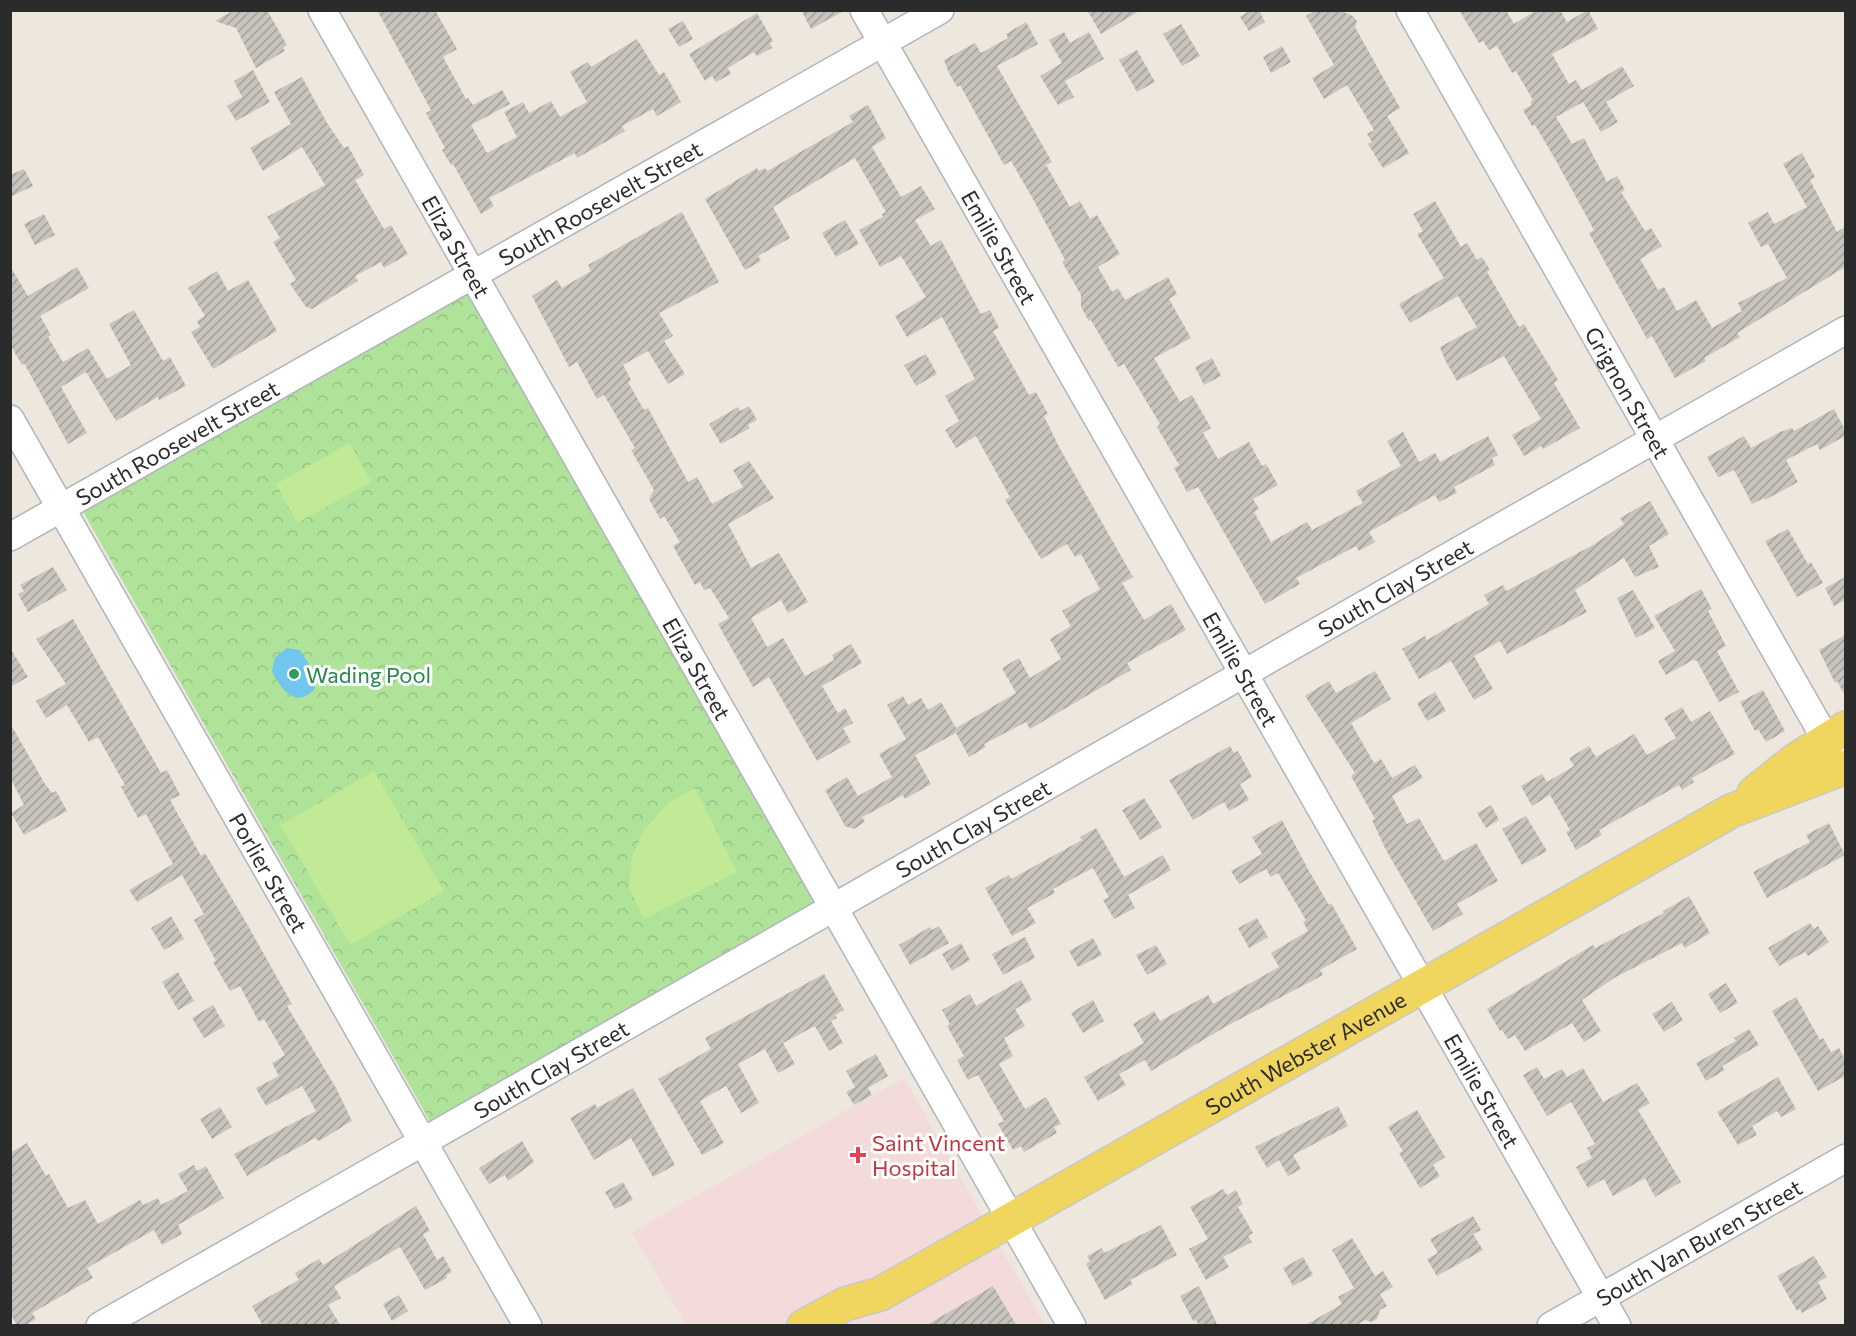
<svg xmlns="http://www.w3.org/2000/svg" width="1856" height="1336" font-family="Commissioner,sans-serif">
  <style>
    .medical { fill: #f3dbdb }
    .park { fill: url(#park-crowns) }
    .pitch { fill: #c2ea96 }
    .water { fill: #71c6ee }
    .building { fill: url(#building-hatch) }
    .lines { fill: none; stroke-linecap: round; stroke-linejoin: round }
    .minor-casing { stroke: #b1b3bf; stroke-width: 30 }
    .major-casing { stroke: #c8c8c8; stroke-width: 36 }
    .minor { stroke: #fff; stroke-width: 27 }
    .major { stroke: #f0d65f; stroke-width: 33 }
    .leisure-dot { fill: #2e9e5b; stroke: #fff; stroke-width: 2 }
    .health-dot { fill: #e0444e; stroke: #fff; stroke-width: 2 }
    .labels { text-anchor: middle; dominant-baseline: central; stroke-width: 6; stroke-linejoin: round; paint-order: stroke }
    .street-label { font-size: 22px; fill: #2b2b2b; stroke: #fff }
    .leisure-label { font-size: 22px; fill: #27864d; stroke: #fff; text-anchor: start }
    .health-label { font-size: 22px; fill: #be3a42; stroke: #fff; text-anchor: start }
  </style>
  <defs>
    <pattern id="park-crowns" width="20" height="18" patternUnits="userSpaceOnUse" patternTransform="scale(1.5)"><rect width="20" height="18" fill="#afe39a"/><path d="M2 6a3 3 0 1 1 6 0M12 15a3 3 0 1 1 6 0" fill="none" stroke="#97c385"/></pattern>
    <pattern id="building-hatch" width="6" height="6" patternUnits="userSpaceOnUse" patternTransform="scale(1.5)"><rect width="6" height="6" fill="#c8c4bd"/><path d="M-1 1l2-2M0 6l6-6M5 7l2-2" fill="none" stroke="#a39f9a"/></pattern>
  </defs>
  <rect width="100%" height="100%" fill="#ede7dd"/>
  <!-- medical -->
  <path class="medical" d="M904 1078 1045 1325H686L632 1232Z"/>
  <!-- park -->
  <path class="park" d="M467 292 816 905 431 1123 82 510Z"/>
  <!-- pitch -->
  <path class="pitch" d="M350 443 371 482 297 523 276 484Z
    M374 771 444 891 350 945 281 825Z
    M695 788 737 872 644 919 629 888 632 858 644 830 668 803Z"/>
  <!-- water -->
  <path class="water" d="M287 648 300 650 317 677 314 690C294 709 280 688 272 671L275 657Z"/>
  <!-- building -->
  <path class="building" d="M234 10H267L287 45 283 48 285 51 256 68 236 28 215 21Z
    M377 10H435L457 49 443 57 466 99 468 98 473 105 502 90 510 104 471 125 487 153 517 137 504 112 523 102 529 113 551 101 560 117 587 102 570 72 588 62 591 67 637 39 659 75 664 72 681 102 657 116 653 109 622 126 625 131 577 158 575 153 489 198 494 206 481 214 453 164 451 165 442 150 445 148 426 113 431 110Z
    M801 10H846L811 29Z
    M1087 10H1141L1101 34Z
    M1251 10H1259L1265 22 1249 31 1240 17Z
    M1316 10H1339L1353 16 1357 21 1355 27 1400 108 1387 116 1409 153 1383 168 1368 144 1372 142 1367 134 1374 130 1347 85 1324 99 1312 78 1334 65 1306 16Z
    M1459 10H1506L1514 24 1537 10H1560L1567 22 1588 10 1598 29 1552 54 1569 84 1576 80 1582 90 1622 66 1634 86 1606 102 1618 122 1601 132 1583 102 1556 117 1572 144 1584 138 1607 182 1617 176 1625 190 1621 192 1645 231 1651 228 1662 246 1640 259 1658 290 1664 287 1677 311 1696 300 1712 328 1742 311 1738 303 1787 278 1768 244 1761 247 1748 223 1768 212 1774 224 1807 207 1783 164 1802 153 1815 177 1810 180 1837 232 1845 227V267L1737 333 1740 337 1704 358 1706 361 1675 378 1652 336 1647 339 1589 233 1594 230 1555 159 1535 125 1532 126 1523 110 1532 105 1530 102 1533 100 1516 71 1512 73 1497 46 1489 50 1483 41 1479 43Z
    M757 13 773 41 770 43 772 48 757 56 754 52 728 68 731 74 716 82 712 76 705 81 689 54Z
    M683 21 693 39 679 47 668 29Z
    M1026 22 1038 44 997 66 1052 162 1046 165 1070 207 1080 201 1090 219 1097 215 1120 254 1098 267 1112 292 1118 288 1125 300 1168 277 1177 294 1169 299 1191 338 1154 358 1180 402 1192 395 1211 428 1203 433 1218 459 1249 442 1262 466 1266 464 1278 485 1253 499 1259 509 1254 512 1271 542 1307 522 1312 530 1363 503 1356 491 1401 466 1387 441 1403 432 1419 462 1435 453 1440 462 1488 436 1498 455 1492 458 1495 465 1454 487 1457 493 1439 502 1435 495 1369 532 1375 542 1359 551 1356 546 1296 578 1300 584 1265 604 1198 487 1187 492 1174 468 1179 465 1157 427 1160 424 1124 364 1118 367 1091 320 1089 321 1081 307V295L1062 262 1065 260 1033 199 1011 161 1004 165 960 85 957 87 949 73 944 60 975 43 981 53 1008 38 1006 34Z
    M1181 24 1200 56 1182 66 1163 34Z
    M1064 32 1070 43 1089 32 1104 59 1065 81 1074 97 1058 105 1040 76 1062 63 1049 40Z
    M1282 46 1291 62 1271 73 1263 57Z
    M1137 50 1155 82 1137 92 1119 60Z
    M253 70 270 102 236 121 227 106 242 97 234 81Z
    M302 77 327 123 344 148 348 146 364 175 355 180 377 217 384 229 391 225 408 254 384 268 381 262 355 276 358 281 312 309 306 307 290 284 296 280 273 242 280 238 267 217 325 185 302 147 263 171 250 148 291 124 274 92Z
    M868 105 886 138 872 147 901 197 921 186 935 209 915 220 931 246 941 240 981 314 990 310 999 328 993 331 1029 395 1036 392 1048 414 1044 416 1059 447 1133 577 1122 583 1144 620 1171 604 1186 630 1127 663 1131 670 1030 729 1026 722 984 744 986 747 969 757 956 733 915 755 931 784 905 799 903 795 872 812 862 817 865 822 854 829 845 826 825 790 847 777 858 796 892 777 879 754 906 739 887 705 903 696 908 705 921 698 928 710 941 702 956 728 1016 693 1002 668 1019 658 1030 678 1061 659 1050 639 1071 626 1062 611 1100 589 1081 554 1075 557 1067 544 1041 559 1005 500 1010 497 976 436 956 448 945 430 959 421 945 396 975 379 942 317 907 337 895 316 926 297 901 256 880 267 859 230 883 217 882 214 886 212 855 158 773 207 790 238 758 256 761 261 745 270 705 199 757 168 758 171 765 168 767 171 853 122 849 116Z
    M24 169 33 186 10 197V175Z
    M1435 201 1461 247 1467 243 1477 260 1482 257 1490 270 1487 272 1519 327 1524 324 1558 380 1554 383 1580 428 1543 449 1541 446 1524 456 1512 435 1541 419 1504 356 1457 381 1445 360 1440 347 1477 327 1458 296 1410 323 1399 304 1444 278 1417 234 1423 231 1413 214Z
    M682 212 719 282 659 313 673 336 664 341 685 374 668 384 648 351 623 365 631 380 628 382 644 410 648 408 688 482 697 477 712 504 743 487 733 470 749 461 774 498 728 524 751 568 779 553 808 602 788 613 781 600 751 618 767 647 783 638 805 676 834 660 832 655 851 644 862 663 822 686 838 713 845 708 853 723 843 728 851 742 817 761 769 677 753 687 718 624 729 618 710 588 704 590 700 582 695 585 673 546 680 542 664 516 660 519 649 499 654 490 631 450 635 448 604 395 597 399 577 362 569 367 532 296 557 280 562 288 591 271 588 265Z
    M44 214 55 235 35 245 24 224Z
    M845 220 859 244 836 257 822 233Z
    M10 266 28 296 77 267 89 288 40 316 51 335 48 337 63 362 88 348 107 379 131 365 109 324 134 310 163 361 170 357 186 386 159 400 158 397 116 421 86 372 61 387 87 433 68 444 24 363 22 365 10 344Z
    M217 271 228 291 248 280 277 331 213 369 191 332 200 327 197 321 205 316 188 288Z
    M926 354 937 374 916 386 904 365Z
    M1212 358 1221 376 1204 385 1195 367Z
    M749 406 757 420 748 425 750 428 721 444 709 424 738 407 740 411Z
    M1834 409 1845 430V436L1820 450 1817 444 1786 460 1798 482 1765 500 1764 498 1752 504 1734 470 1718 477 1707 457 1744 436 1751 448 1780 432 1792 428 1794 431Z
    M1650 501 1669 534 1649 546 1659 567 1635 577 1624 558 1575 590 1587 612 1507 654 1500 641 1474 656 1493 689 1474 700 1451 661 1419 679 1402 649 1425 636 1427 640 1489 604 1484 595 1503 585 1506 591 1593 545 1624 524 1620 518Z
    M1788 529 1808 564 1811 562 1823 583 1797 597 1765 541Z
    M53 567 67 590 28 612 18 594 24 591 20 585Z
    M1845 577V600L1834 606 1825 588Z
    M1701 589 1712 609 1708 611 1726 646 1717 651 1739 692 1719 702 1697 661 1693 660 1666 675 1658 661 1675 651 1654 616Z
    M1633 590 1655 628 1636 638 1617 598Z
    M73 619 161 773 167 770 180 795 170 800 201 856 205 853 247 924 292 1004 287 1006 336 1088 352 1121 319 1141 315 1138 247 1176 234 1154 316 1111 302 1086 266 1106 256 1088 279 1076 272 1063 285 1055 264 1019 259 1022 240 986 230 991 213 962 216 961 194 920 204 914 182 875 137 902 129 890 173 864 146 814 138 818 121 787 125 785 98 737 89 742 67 705 46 718 36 701 66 684 36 639Z
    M1845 635V696L1837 681 1835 683 1819 650Z
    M10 648 28 677 10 687Z
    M1375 671 1391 699 1351 723 1374 763 1381 759 1392 778 1415 765 1423 778 1392 796 1407 824 1419 818 1444 861 1476 843 1498 881 1457 904 1463 914 1433 931 1386 850 1372 820 1375 819 1351 776 1355 773 1305 696 1329 681 1336 693Z
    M1763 690 1785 731 1766 742 1758 729 1755 731 1740 702Z
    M1435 692 1446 711 1427 721 1417 703Z
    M1682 707 1691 722 1710 711 1735 754 1692 778 1694 782 1682 790 1679 785 1599 830 1602 835 1576 850 1566 832 1570 830 1550 795 1532 806 1521 786 1542 774 1547 782 1574 766 1569 758 1589 746 1596 757 1634 734 1647 755 1676 738 1664 718Z
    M10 723 45 784 52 793 56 791 67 811 24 835 11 813 24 805 10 777Z
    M1230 746 1234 753 1238 751 1252 777 1240 784 1249 800 1229 811 1224 802 1193 820 1169 780Z
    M1144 798 1162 827 1140 840 1122 810Z
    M1491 805 1499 820 1486 828 1477 813Z
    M1526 816 1547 851 1522 865 1502 829Z
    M1282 820 1309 871 1329 905 1331 903 1357 949 1320 970 1323 975 1225 1027 1151 1071 1145 1060 1119 1074 1126 1085 1098 1101 1084 1077 1144 1043 1133 1024 1154 1011 1160 1021 1208 995 1213 1004 1279 967 1271 953 1308 931 1303 922 1306 920 1278 873 1271 877 1266 869 1239 884 1231 871 1262 854 1252 837Z
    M1829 823 1845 855 1767 898 1753 872 1810 842 1806 835Z
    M1096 828 1124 877 1163 855 1171 870 1128 895 1135 908 1114 919 1103 900 1109 897 1093 868 1053 889 1055 893 1027 908 1036 923 1012 936 985 888 1009 875 1011 879 1082 840 1080 837Z
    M1689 896 1710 933 1685 948 1682 943 1614 978 1582 1000 1601 1031 1584 1042 1572 1023 1525 1051 1515 1035 1508 1039 1502 1030 1500 1031 1487 1009 1593 945 1595 948 1664 913 1663 911Z
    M171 916 184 939 164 950 151 928Z
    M1257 918 1268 937 1249 948 1238 928Z
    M1810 923 1814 929 1818 926 1829 942 1808 956 1805 952 1779 966 1768 948Z
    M939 926 949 943 910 965 899 945 930 927 932 930Z
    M1025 937 1035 958 1003 975 992 954Z
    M1093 938 1102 955 1078 967 1069 951Z
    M961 943 970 960 952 971 942 954Z
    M1156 945 1167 964 1147 975 1136 955Z
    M178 972 194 1001 178 1010 162 982Z
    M824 974 844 1010 835 1015 837 1018 831 1021 843 1043 829 1051 815 1026 783 1043 795 1064 778 1073 765 1049 738 1064 759 1103 741 1113 726 1086 700 1101 724 1143 702 1155 658 1079 711 1049 705 1038Z
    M1021 980 1032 1000 1015 1009 1025 1026 1004 1038 1013 1056 999 1064 1025 1109 1046 1097 1061 1124 1054 1127 1057 1133 1024 1152 1021 1146 1013 1150 998 1124 1004 1121 978 1075 968 1080 957 1060 964 1056 947 1026 950 1024 942 1010 970 994 976 1006Z
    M1726 983 1738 1003 1720 1013 1708 994Z
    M1796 997 1820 1040 1823 1038 1831 1052 1839 1048 1845 1060V1076L1818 1091 1772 1011Z
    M1093 1000 1104 1021 1083 1033 1071 1013Z
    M1672 1002 1683 1020 1664 1032 1652 1014Z
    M213 1005 225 1026 204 1038 192 1018Z
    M1749 1029 1759 1045 1722 1066 1725 1070 1706 1081 1696 1063 1736 1041 1734 1038Z
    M876 1054 888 1076 868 1088 872 1095 854 1105 846 1092 855 1087 846 1071Z
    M1537 1067 1544 1079 1562 1069 1567 1077 1583 1068 1603 1102 1637 1083 1650 1103 1638 1110 1681 1182 1655 1197 1645 1178 1613 1196 1604 1179 1588 1188 1576 1167 1592 1158 1587 1148 1595 1144 1571 1102 1547 1116 1523 1075Z
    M1778 1077 1796 1109 1781 1117 1777 1111 1752 1126 1757 1135 1738 1145 1717 1112Z
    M633 1088 675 1165 653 1177 631 1138 594 1160 570 1118 595 1104 597 1108Z
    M1338 1106 1348 1126 1293 1155 1301 1169 1288 1176 1279 1160 1267 1168 1255 1147Z
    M220 1107 232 1127 212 1139 200 1119Z
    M1417 1110 1445 1157 1433 1165 1440 1176 1420 1188 1399 1153 1403 1151 1388 1127Z
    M522 1141 534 1162 508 1181 505 1175 489 1184 479 1168Z
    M27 1143 46 1176 49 1174 68 1208 85 1200 98 1224 140 1200 143 1205 158 1198 161 1205 188 1191 178 1174 194 1165 197 1171 206 1166 224 1198 178 1225 182 1234 162 1245 154 1230 87 1268 93 1278 32 1313 36 1319 24 1326H17L10 1313V1153Z
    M623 1182 633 1200 615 1209 605 1192Z
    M1223 1189 1227 1195 1236 1190 1243 1204 1238 1207 1253 1233 1248 1236 1252 1242 1223 1257 1229 1267 1206 1280 1189 1249 1208 1239 1190 1207Z
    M416 1206 430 1231 423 1234 437 1260 443 1256 452 1272 446 1275 447 1278 425 1290 400 1247 334 1286 341 1298 328 1305 341 1326H263L252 1306 299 1280 295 1273 319 1259 323 1265Z
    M1473 1216 1481 1230 1473 1234 1483 1250 1437 1276 1427 1259 1438 1253 1430 1239Z
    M1161 1225 1177 1255 1130 1280 1133 1284 1105 1300 1086 1264 1090 1261 1087 1256 1102 1248 1104 1253Z
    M1352 1238 1375 1276 1383 1271 1393 1287 1380 1294 1387 1306 1380 1310 1377 1319 1372 1322 1365 1320 1355 1326H1304L1342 1304 1338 1297 1354 1288 1332 1250Z
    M1814 1256 1827 1277 1818 1282 1827 1299 1802 1313 1800 1309 1797 1311 1777 1276Z
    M1303 1257 1313 1275 1293 1286 1283 1268Z
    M993 1286 1017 1326H925Z
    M1199 1286 1218 1326H1199L1196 1320 1193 1321 1180 1296Z
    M399 1295 408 1311 392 1321 383 1304Z"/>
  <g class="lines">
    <!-- minor casing -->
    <g class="minor-casing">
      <g id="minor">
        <path id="s1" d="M322 10 1072 1326"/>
        <path id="s2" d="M864 10 1617 1326"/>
        <path id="s3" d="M1410 10 1836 757"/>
        <path id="s4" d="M10 419 528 1326"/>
        <path id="s5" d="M10 537 940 10"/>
        <path id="s6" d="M100 1326 1846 330"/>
        <path id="s7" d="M1551 1326 1846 1158"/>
      </g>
    </g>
    <!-- major casing -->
    <g class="major-casing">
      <g id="major">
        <path d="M1754 793 1794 761 1846 728"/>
        <path id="s8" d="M804 1326 845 1304 880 1294 1731 811 1846 767"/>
      </g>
    </g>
    <!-- minor -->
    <use href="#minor" class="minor"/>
    <!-- major -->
    <use href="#major" class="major"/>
  </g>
  <!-- markers -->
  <circle class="leisure-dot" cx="294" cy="674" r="6"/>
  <path class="health-dot" d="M855 1146h6v6h6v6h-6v6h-6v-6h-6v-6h6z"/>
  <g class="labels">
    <!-- street labels -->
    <g class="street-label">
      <text stroke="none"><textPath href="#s5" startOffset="678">South Roosevelt Street</textPath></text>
      <text stroke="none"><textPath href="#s1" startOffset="272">Eliza Street</textPath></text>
      <text stroke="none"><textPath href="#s2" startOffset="273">Emilie Street</textPath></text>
      <text stroke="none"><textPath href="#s3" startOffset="440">Grignon Street</textPath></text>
      <text stroke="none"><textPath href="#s5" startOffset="192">South Roosevelt Street</textPath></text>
      <text stroke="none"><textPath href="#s6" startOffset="1491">South Clay Street</textPath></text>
      <text stroke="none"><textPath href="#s1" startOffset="758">Eliza Street</textPath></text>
      <text stroke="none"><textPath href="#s2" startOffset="759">Emilie Street</textPath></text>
      <text stroke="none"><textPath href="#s6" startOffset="1005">South Clay Street</textPath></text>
      <text stroke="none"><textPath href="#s4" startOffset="522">Porlier Street</textPath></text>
      <text stroke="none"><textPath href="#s8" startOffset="572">South Webster Avenue</textPath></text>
      <text stroke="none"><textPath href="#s6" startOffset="519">South Clay Street</textPath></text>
      <text stroke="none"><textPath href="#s2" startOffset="1245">Emilie Street</textPath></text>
      <text stroke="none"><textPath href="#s7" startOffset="170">South Van Buren Street</textPath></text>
    </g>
    <!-- leisure labels -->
    <g class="leisure-label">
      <text x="306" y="674">Wading Pool</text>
    </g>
    <!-- health labels -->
    <g class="health-label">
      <text x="872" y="1142">Saint Vincent<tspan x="872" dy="25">Hospital</tspan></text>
    </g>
  </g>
  <!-- border -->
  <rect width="1856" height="1336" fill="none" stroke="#2b2b2b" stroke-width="24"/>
</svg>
